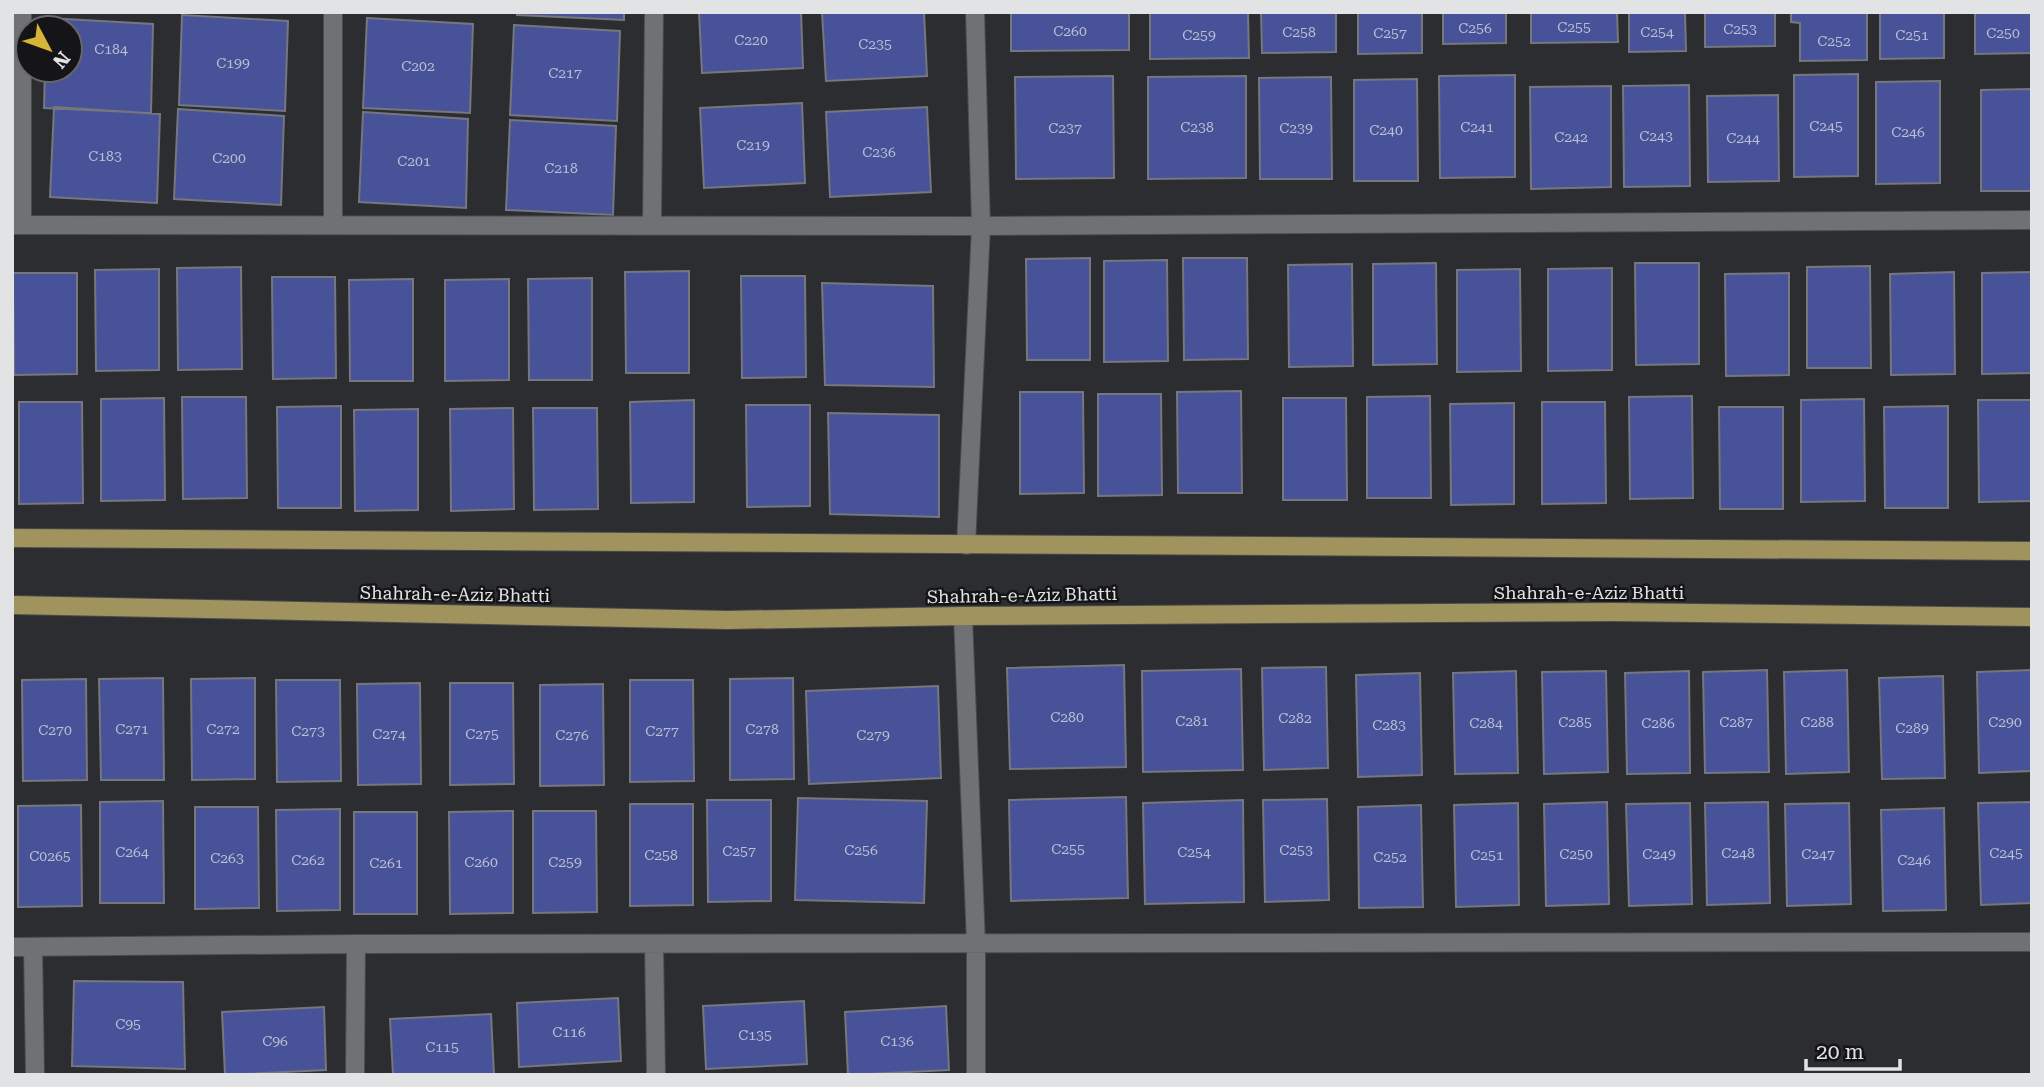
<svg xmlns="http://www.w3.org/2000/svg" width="2044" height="1087" font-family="'Roboto Serif',serif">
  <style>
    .building { fill: #475299; stroke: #76777c; stroke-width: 2 }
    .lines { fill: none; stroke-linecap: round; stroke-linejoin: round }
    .minor-casing { stroke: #4a4b4d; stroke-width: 20 }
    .major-casing { stroke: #4a4b4d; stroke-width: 20 }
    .minor { stroke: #707175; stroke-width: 18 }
    .major { stroke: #a1935d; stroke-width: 18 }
    .labels { text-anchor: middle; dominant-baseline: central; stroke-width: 5; stroke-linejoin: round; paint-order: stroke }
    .number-label { font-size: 14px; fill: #bbbfd2 }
    .street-label { font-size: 18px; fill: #e2e3e5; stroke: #151517 }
  </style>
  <rect width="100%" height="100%" fill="#2c2d30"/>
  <!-- building -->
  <path class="building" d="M517 12H624V20L517 15Z
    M699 12H801L803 68 702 73Z
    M822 12H924L927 76 826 81Z
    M1011 12H1129V50L1011 51Z
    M1150 12H1248L1249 58 1150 59Z
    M1261 12H1336V52L1262 53Z
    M1358 12H1422V53L1358 54Z
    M1443 12H1506V43L1443 44Z
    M1531 12H1617L1618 42 1531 43Z
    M1629 12H1685L1686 51 1629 52Z
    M1705 12H1775V46L1705 47Z
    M1791 12H1867V60L1800 61V23L1791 22Z
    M1880 12H1944V58L1880 59Z
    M1975 12H2032V53L1975 54Z
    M182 15 288 21 285 111 179 105Z
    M47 18 153 24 151 113 44 108 45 70H70V28H47Z
    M367 18 473 24 470 113 363 108Z
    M514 25 620 31 617 121 510 115Z
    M1858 74V176L1794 177V75Z
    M1515 75V177L1440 178 1439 76Z
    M1113 76 1114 178 1016 179 1015 77Z
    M1246 76V178L1148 179V77Z
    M1331 77 1332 179H1260L1259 78Z
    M1417 79 1418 181H1354V80Z
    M1940 81V183L1876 184V82Z
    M1689 85 1690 186 1624 187 1623 86Z
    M1611 86V187L1531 189 1530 87Z
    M2032 89V191H1981V90Z
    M1778 95 1779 181 1708 182 1707 96Z
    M802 103 805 183 704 188 700 108Z
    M54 107 160 114 157 203 50 197Z
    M927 107 931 192 830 197 826 112Z
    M178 109 284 116 281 205 174 199Z
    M363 112 468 119 466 208 359 202Z
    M510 120 616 126 613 215 506 210Z
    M1090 258V360H1027L1026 259Z
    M1183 258H1247L1248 359 1184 360Z
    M1167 260 1168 361 1104 362V261Z
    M1436 263 1437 364 1373 365V264Z
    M1635 263H1699V364L1636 365Z
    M1352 264 1353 366 1289 367 1288 265Z
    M1870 266 1871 368H1807V267Z
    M241 267 242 369 178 370 177 268Z
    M1612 268V370L1548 371V269Z
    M159 269V370L96 371 95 270Z
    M1520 269 1521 371 1457 372V270Z
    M689 271V373H626L625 272Z
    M1954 272 1955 374 1891 375 1890 274Z
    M2032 272V373L1982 374V273Z
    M13 273H77V374L14 375Z
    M1789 273V375L1726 376 1725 274Z
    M741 276H805L806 377 742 378Z
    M272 277H335L336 378 273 379Z
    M592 278V380H529L528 279Z
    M413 279V381H350L349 280Z
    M509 279V380L445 381V280Z
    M822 283 933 286 934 387 825 385Z
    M1241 391 1242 493H1178L1177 392Z
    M1020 392H1083L1084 493 1020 494Z
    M1098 394H1161L1162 495 1098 496Z
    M1430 396 1431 498H1367V397Z
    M1692 396 1693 498 1630 499 1629 397Z
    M182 397H246L247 498 183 499Z
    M164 398 165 500 101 501V399Z
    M1283 398H1346L1347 500H1283Z
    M1864 399 1865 501 1801 502V400Z
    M694 400V502L631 503 630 402Z
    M1978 400H2032V501L1979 502Z
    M19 402H82L83 503 19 504Z
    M1542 402H1605L1606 503 1542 504Z
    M1514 403V504L1451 505 1450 404Z
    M746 405H810V506L747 507Z
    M341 406V508H278L277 407Z
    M1948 406V508H1885L1884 407Z
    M1719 407H1783V509H1720Z
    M513 408 514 509 451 511 450 409Z
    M533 408H597L598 509 534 510Z
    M418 409V510L355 511 354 410Z
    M828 413 939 415V517L830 514Z
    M1124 665 1126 767 1010 769 1007 668Z
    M1326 667 1328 768 1264 770 1262 668Z
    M1241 669 1243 770 1143 772 1142 671Z
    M1767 670 1769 772 1705 773 1703 672Z
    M1847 670 1849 772 1786 774 1784 672Z
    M2032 670V771L1979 773 1977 672Z
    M1516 671 1518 773 1455 774 1453 673Z
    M1606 671 1608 772 1544 774 1542 672Z
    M1689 671 1690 773 1627 774 1625 673Z
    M1420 673 1422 775 1358 777 1356 675Z
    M1943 676 1945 778 1882 779 1879 678Z
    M163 678 164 780H101L99 679Z
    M255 678V779L192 780 191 679Z
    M793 678 794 779 730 780V679Z
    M86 679 87 780 23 781 22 680Z
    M276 680H340L341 781 277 782Z
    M630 680H693L694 781 630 782Z
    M420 683 421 784 358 785 357 684Z
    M450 683H513L514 784 450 785Z
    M603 684 604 785 540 786V685Z
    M938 686 941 778 809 784 806 691Z
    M1126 797 1128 898 1011 901 1009 800Z
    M798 798 927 801 924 903 795 900Z
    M1327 799 1329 900 1265 902 1263 800Z
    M707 800H771V901L708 902Z
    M1243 800 1244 902 1145 904 1143 803Z
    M163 801 164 903H100V802Z
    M1607 802 1609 904 1546 906 1544 804Z
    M1768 802 1770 903 1707 905 1705 803Z
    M2032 802V903L1981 905 1978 803Z
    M1518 803 1519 905 1456 907 1454 805Z
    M1690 803 1692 904 1629 906 1626 804Z
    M1849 803 1851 904 1787 906 1785 804Z
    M630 804H693V905L630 906Z
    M81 805 82 906 18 907V806Z
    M1421 805 1423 907 1359 908 1358 807Z
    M195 807H258L259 908 195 909Z
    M1944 808 1946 910 1883 911 1881 810Z
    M340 809V910L277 911 276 810Z
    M513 811V913L450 914 449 812Z
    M533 811H596L597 912 533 913Z
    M354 812H417V914H354Z
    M74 981 183 982 185 1069 72 1066Z
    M618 998 621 1061 519 1067 517 1003Z
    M804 1001 807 1064 706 1069 703 1006Z
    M946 1006 949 1070 848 1075 845 1012Z
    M324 1007 326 1070 225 1075 222 1012Z
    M491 1014 494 1075H393L390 1019Z"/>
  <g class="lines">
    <!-- minor casing -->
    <g class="minor-casing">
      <path id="minor" d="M22 12V225
        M333 12V225
        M12 225 981 226 2032 220
        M652 225 654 12
        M966 545 981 226 975 12
        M963 616 976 944V1075
        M654 945 656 1075
        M12 947 356 944 2032 942
        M33 947 35 1075
        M355 1075 356 944"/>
    </g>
    <!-- major casing -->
    <g class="major-casing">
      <path id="major" d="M12 538 2032 551
        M12 605 727 620 963 616 1613 612 2032 617"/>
    </g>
    <!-- minor -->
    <use href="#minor" class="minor"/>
    <!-- major -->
    <use href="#major" class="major"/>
  </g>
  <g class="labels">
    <!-- number labels -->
    <g class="number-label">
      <text x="1574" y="27">C255</text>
      <text x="1475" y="28">C256</text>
      <text x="1740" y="29">C253</text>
      <text x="1070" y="31">C260</text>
      <text x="1299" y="32">C258</text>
      <text x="1657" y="32">C254</text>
      <text x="1390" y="33">C257</text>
      <text x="2003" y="33">C250</text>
      <text x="1199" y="35">C259</text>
      <text x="1912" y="35">C251</text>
      <text x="751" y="40">C220</text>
      <text x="1834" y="41">C252</text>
      <text x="875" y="44">C235</text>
      <text x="111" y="49">C184</text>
      <text x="233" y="63">C199</text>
      <text x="418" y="66">C202</text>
      <text x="565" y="73">C217</text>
      <text x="1826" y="126">C245</text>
      <text x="1197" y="127">C238</text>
      <text x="1477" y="127">C241</text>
      <text x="1065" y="128">C237</text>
      <text x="1296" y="128">C239</text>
      <text x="1386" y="130">C240</text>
      <text x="1908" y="132">C246</text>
      <text x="1656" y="136">C243</text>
      <text x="1571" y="137">C242</text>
      <text x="1743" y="138">C244</text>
      <text x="753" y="145">C219</text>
      <text x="879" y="152">C236</text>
      <text x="105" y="156">C183</text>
      <text x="229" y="158">C200</text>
      <text x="414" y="161">C201</text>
      <text x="561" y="168">C218</text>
      <text x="1067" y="717">C280</text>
      <text x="1295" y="718">C282</text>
      <text x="1192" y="721">C281</text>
      <text x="1575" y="722">C285</text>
      <text x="1736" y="722">C287</text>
      <text x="1817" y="722">C288</text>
      <text x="2005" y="722">C290</text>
      <text x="1486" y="723">C284</text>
      <text x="1658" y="723">C286</text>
      <text x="1389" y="725">C283</text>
      <text x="1912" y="728">C289</text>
      <text x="132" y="729">C271</text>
      <text x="223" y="729">C272</text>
      <text x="762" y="729">C278</text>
      <text x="55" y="730">C270</text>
      <text x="308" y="731">C273</text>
      <text x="662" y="731">C277</text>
      <text x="389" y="734">C274</text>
      <text x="482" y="734">C275</text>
      <text x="572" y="735">C276</text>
      <text x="873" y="735">C279</text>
      <text x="1068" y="849">C255</text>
      <text x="861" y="850">C256</text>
      <text x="1296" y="850">C253</text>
      <text x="739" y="851">C257</text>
      <text x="132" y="852">C264</text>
      <text x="1194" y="852">C254</text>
      <text x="1738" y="853">C248</text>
      <text x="2006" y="853">C245</text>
      <text x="1576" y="854">C250</text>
      <text x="1659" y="854">C249</text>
      <text x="1818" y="854">C247</text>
      <text x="661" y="855">C258</text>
      <text x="1487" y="855">C251</text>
      <text x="50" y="856">C0265</text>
      <text x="1390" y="857">C252</text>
      <text x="227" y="858">C263</text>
      <text x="308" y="860">C262</text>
      <text x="1914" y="860">C246</text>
      <text x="481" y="862">C260</text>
      <text x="565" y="862">C259</text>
      <text x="386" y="863">C261</text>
      <text x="128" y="1024">C95</text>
      <text x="569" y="1032">C116</text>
      <text x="755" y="1035">C135</text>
      <text x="275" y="1041">C96</text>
      <text x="897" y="1041">C136</text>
      <text x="442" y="1047">C115</text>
    </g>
    <!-- street labels -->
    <g class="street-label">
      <text x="1589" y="592">Shahrah-e-Aziz Bhatti</text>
      <text transform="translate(455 594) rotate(1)">Shahrah-e-Aziz Bhatti</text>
      <text transform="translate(1022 595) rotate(-1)">Shahrah-e-Aziz Bhatti</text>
    </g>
  </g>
  <!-- border -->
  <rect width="2044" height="1087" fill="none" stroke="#e2e3e5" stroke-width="28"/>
  <!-- north arrow -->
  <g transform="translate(49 49) rotate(131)"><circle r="33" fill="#151517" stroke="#676769" stroke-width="2"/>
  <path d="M0-5L12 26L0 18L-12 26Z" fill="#d5b535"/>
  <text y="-10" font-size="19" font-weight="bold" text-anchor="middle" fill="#e2e3e5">N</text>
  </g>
  <!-- scale -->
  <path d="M1806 1059v10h94v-10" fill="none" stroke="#e2e3e5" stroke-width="3.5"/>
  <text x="1816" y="1059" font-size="21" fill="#e2e3e5" stroke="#151517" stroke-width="5" paint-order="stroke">20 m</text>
</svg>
